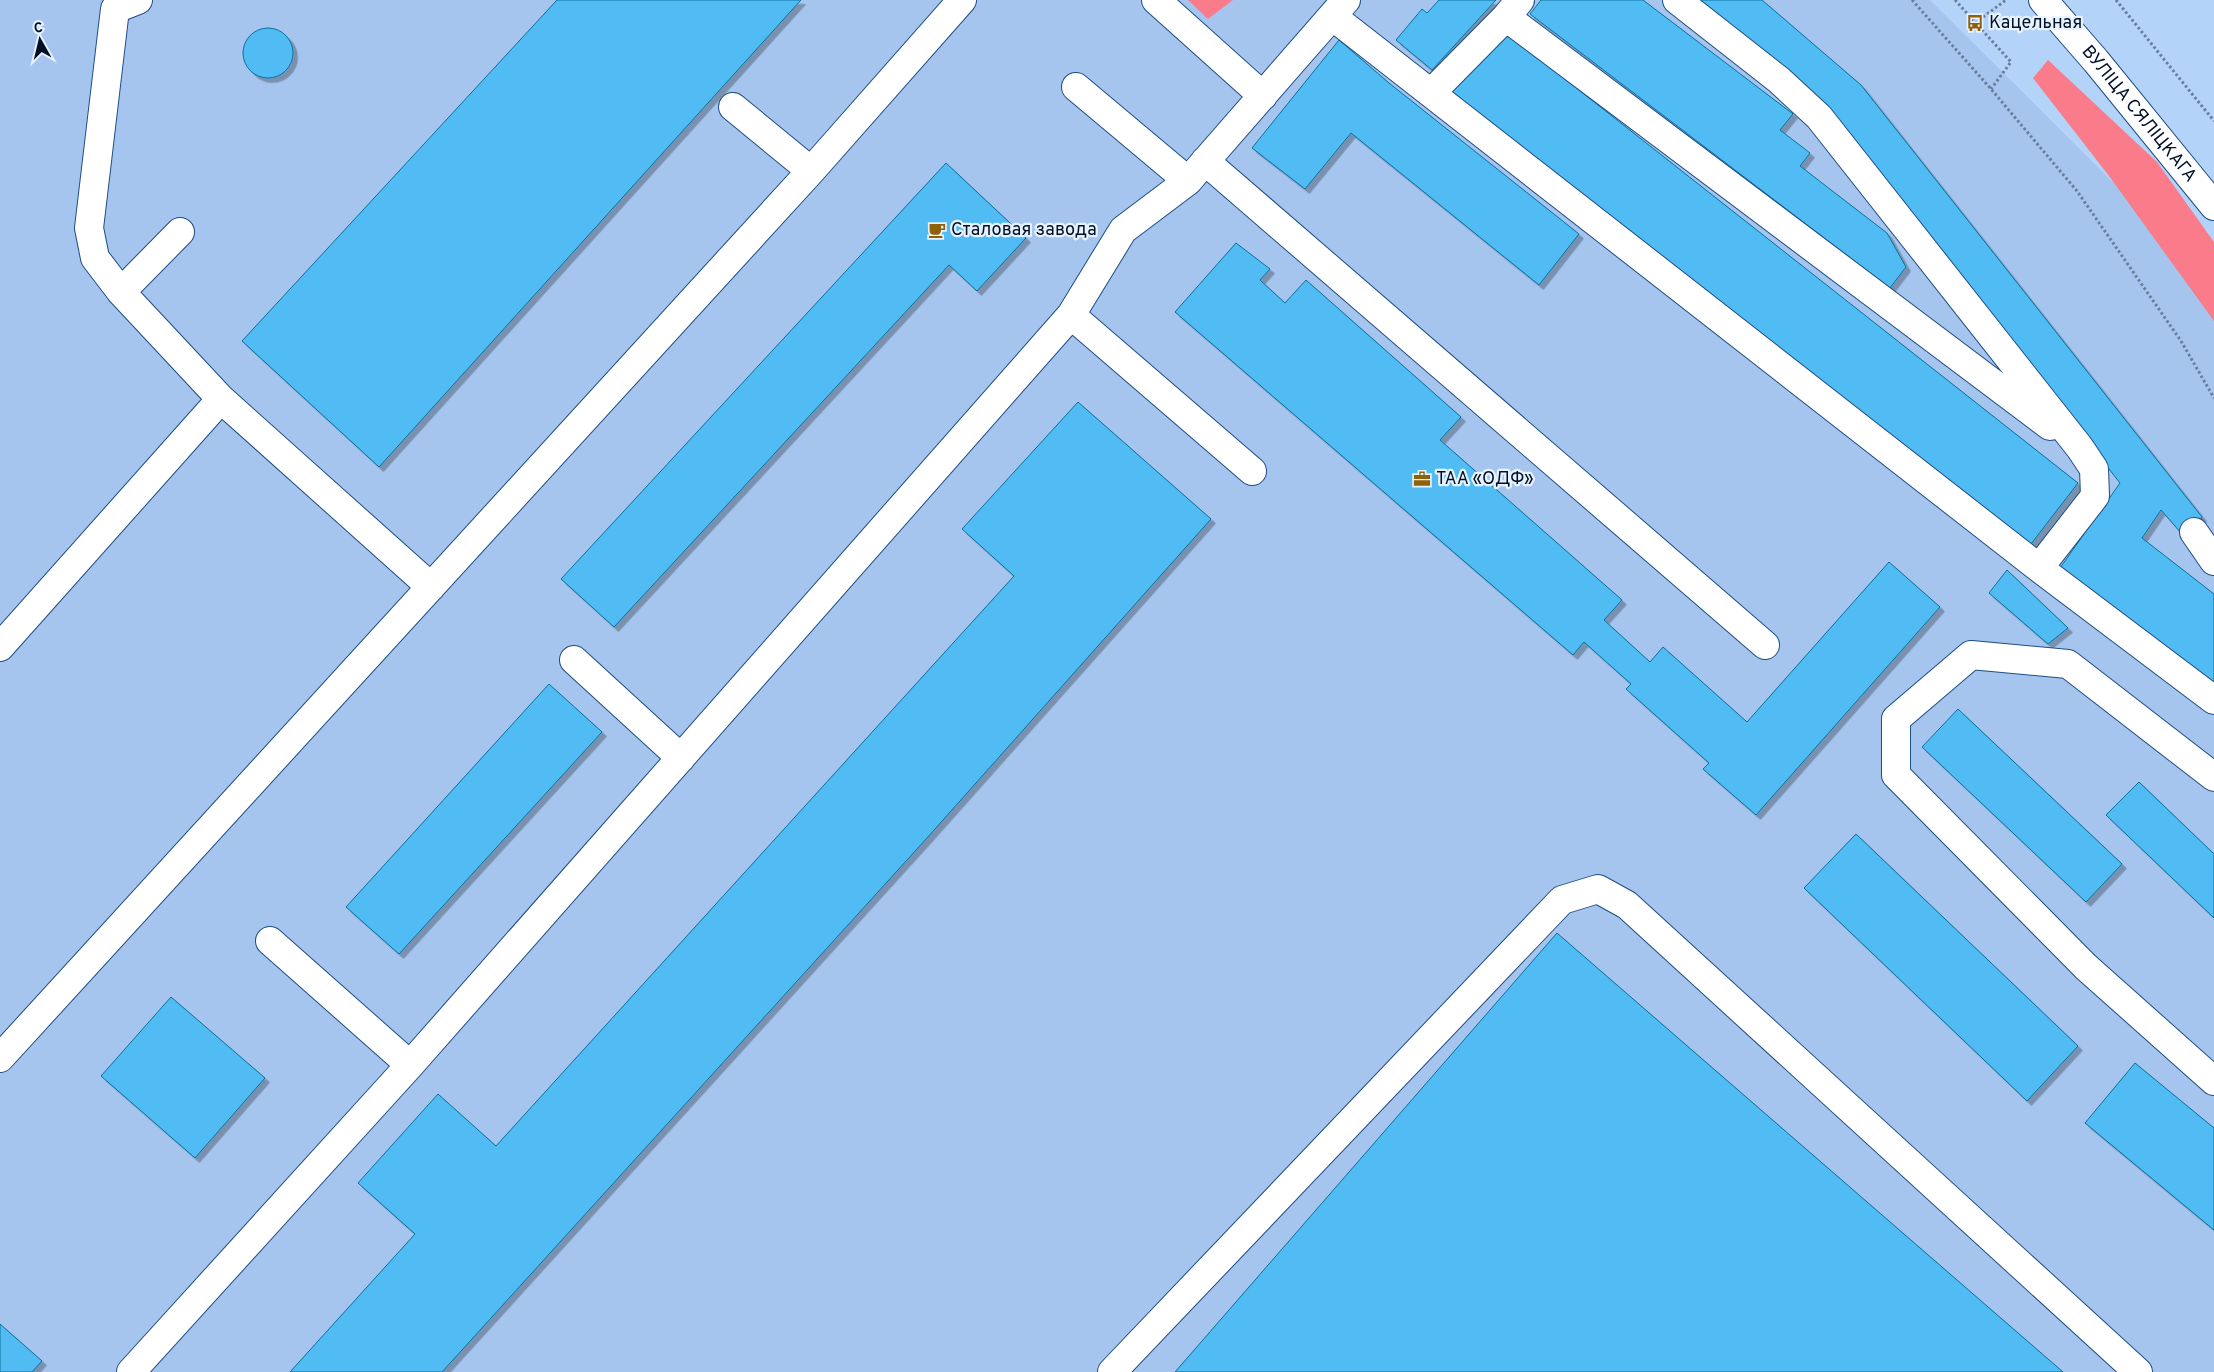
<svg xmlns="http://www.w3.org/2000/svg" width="2214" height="1372" font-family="Overpass,sans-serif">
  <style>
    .built { fill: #a5c5ef }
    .green { fill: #fa7c8b }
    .building { fill: #51bcf4; stroke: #0a709b; filter: url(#shadow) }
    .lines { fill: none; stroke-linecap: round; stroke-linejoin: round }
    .minor-casing { stroke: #1e4d84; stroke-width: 30 }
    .major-casing { stroke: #1e4d84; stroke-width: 30 }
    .path { stroke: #677f9e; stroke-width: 3; stroke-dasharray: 2.5 2.5; stroke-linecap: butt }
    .minor { stroke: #fff; stroke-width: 28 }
    .major { stroke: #fff; stroke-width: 28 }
    .labels { text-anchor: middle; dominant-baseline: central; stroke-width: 4.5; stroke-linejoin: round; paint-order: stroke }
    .poi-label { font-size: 18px; fill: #011026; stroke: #e7f2ff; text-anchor: start }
    .street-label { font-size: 18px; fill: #011026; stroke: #e7f2ff }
  </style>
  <defs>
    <filter id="shadow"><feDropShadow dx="4.5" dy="4.5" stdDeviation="0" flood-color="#0004"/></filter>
  </defs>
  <rect width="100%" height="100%" fill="#b4d3f9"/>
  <!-- built -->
  <path class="built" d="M0 0H1930L2199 268 2214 296V1372H0Z"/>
  <!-- green -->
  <path class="green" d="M1188 0H1233L1208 19Z
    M2048 60 2157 162 2214 242V321L2109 176 2033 78Z"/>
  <!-- building -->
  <path class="building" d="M557 0H801L379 467 242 341Z
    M1439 0H1496L1432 70 1396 40 1422 9 1427 13Z
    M1541 0H1643L1793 114 1780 130 1810 153 1800 166 1887 233 1906 267 1890 288 1530 14Z
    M1695 0H1762L1861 85 2202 517 2188 541 2161 510 2142 538 2214 594V689L2060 568 2120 483 1833 118Z
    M243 53a25 25 0 1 1 50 0a25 25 0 1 1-50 0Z
    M1504 31 2078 483 2031 544 1452 92Z
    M1339 40 1389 83 1579 234 1539 285 1351 133 1305 189 1252 148Z
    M946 163 1026 238 977 291 949 265 614 627 561 579Z
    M1236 243 1270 269 1260 280 1285 303 1306 280 1461 417 1440 440 1622 600 1604 620 1650 662 1663 647 1747 722 1889 562 1940 607 1756 815 1703 769 1709 763 1626 689 1631 684 1584 642 1573 655 1175 312Z
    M1078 402 1211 519 927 838 442 1372H290L415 1234 358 1183 438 1094 496 1146 1014 576 962 529Z
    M2007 570 2068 628 2048 644 1989 593Z
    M549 684 602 732 399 954 346 907Z
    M1958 709 2122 864 2086 902 1922 747Z
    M2139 782 2214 854V918L2106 815Z
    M1856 834 2078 1046 2027 1101 1804 888Z
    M1557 933 2063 1372H1175Z
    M171 997 265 1078 195 1158 101 1076Z
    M2135 1063 2214 1128V1230L2085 1123Z
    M0 1324 42 1361 32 1372H0Z"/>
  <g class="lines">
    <!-- minor casing -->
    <g class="minor-casing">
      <path id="minor" d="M138 0 115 9 89 228 95 258 121 292 221 399
        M1156 0 1263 96
        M1520 0 1506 17 2050 426
        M1677 0 1779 80 1819 117 2080 448 2094 469 2095 496 2039 568
        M1332 16 2039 568 2214 700
        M1076 87 1188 181
        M1431 93 1506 17
        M733 107 811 171
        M1205 161 1765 645
        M121 292 180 232
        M1071 315 1252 471
        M2194 532 2214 561
        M0 647 221 399 431 587
        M574 660 681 758
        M2214 777 2068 664 1971 655 1896 719V775L2086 967 2214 1081
        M270 941 410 1065
        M0 1058 811 171 962 0
        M131 1372 410 1065 1071 315 1123 230 1188 181 1346 0
        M1112 1372 1562 900 1598 889 1627 905 2138 1372"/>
    </g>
    <!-- major casing -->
    <g class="major-casing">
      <g id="major">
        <path id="s1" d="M2043 0 2096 61 2214 206"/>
      </g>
    </g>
    <!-- path -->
    <path class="path" d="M1912 0 1991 89 2077 191 2181 341 2214 398
      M1955 0 2011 62 1991 89
      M2116 0 2214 121
      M1975 23 2006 0"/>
    <!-- minor -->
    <use href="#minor" class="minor"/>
    <!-- major -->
    <use href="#major" class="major"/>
  </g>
  <!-- icons -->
  <defs>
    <g id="bus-bare" transform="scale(1.35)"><path d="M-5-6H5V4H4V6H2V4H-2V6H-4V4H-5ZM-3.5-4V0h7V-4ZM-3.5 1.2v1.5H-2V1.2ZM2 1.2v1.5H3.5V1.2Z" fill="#90610b" stroke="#e7f2ff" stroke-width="2.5" paint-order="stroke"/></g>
    <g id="cafe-bare" transform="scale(1.35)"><path d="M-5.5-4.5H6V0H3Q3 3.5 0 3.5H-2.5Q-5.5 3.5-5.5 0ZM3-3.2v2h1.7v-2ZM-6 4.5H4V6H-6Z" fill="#90610b" stroke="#e7f2ff" stroke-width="2.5" paint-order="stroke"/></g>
    <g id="office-bare" transform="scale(1.35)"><path d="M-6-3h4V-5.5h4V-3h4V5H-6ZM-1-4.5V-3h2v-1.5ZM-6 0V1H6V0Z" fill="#90610b" stroke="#e7f2ff" stroke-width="2.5" paint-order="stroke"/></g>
  </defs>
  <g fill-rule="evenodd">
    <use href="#bus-bare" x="1975" y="23"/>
    <use href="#cafe-bare" x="937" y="230"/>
    <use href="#office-bare" x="1422" y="479"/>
  </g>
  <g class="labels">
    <!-- poi labels -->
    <g class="poi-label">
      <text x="1989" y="23">Кацельная</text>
      <text x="951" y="230">Сталовая завода</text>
      <text x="1436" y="479">ТАА «ОДФ»</text>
    </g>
    <!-- street labels -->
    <g class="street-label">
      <text stroke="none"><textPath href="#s1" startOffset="149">ВУЛІЦА СЯЛІЦКАГА</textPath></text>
    </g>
  </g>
  <!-- north arrow -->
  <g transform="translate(40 40) rotate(352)" stroke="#e7f2ff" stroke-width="4" paint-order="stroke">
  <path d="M0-4L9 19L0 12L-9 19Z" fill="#011026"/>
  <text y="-8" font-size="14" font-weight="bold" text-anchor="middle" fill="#011026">С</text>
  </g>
</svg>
